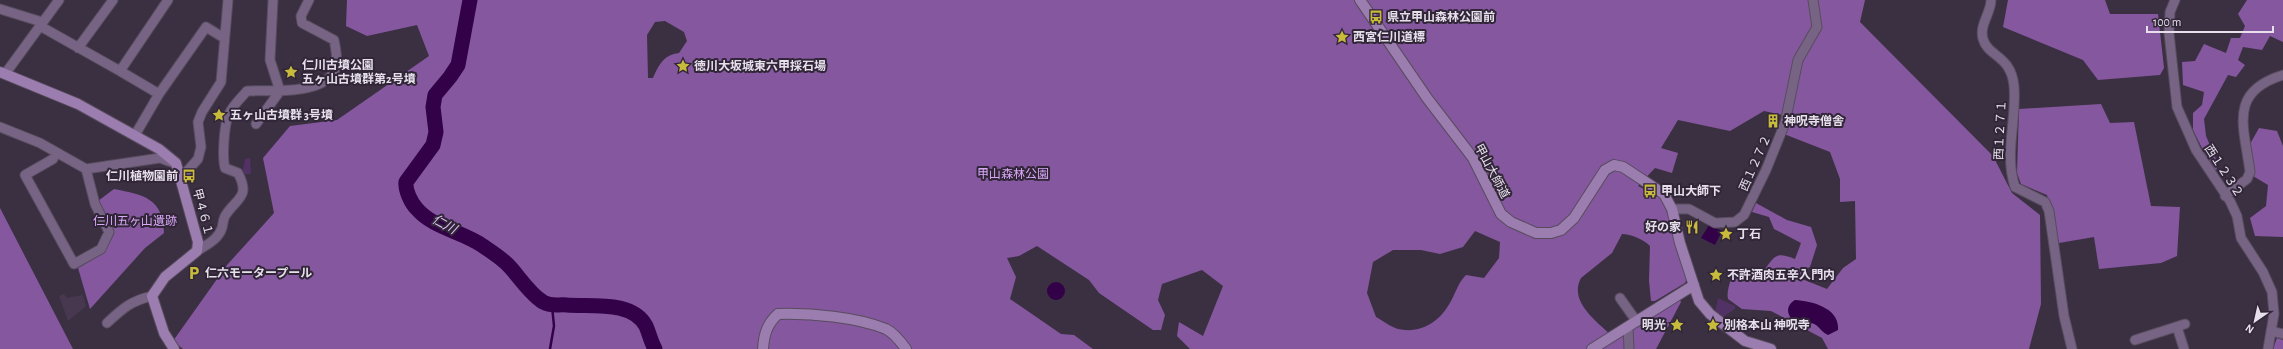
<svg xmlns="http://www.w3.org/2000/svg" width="2283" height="349" font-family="'Alegreya Sans','Noto Sans JP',sans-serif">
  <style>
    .built { fill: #473850 }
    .green { fill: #523165 }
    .forest { fill: #85579f; fill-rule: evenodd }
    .water { fill: #330148 }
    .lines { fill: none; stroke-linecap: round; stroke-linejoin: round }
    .stream { stroke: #330148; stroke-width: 2.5 }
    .river { stroke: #330148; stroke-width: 15 }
    .street-casing { stroke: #574c5d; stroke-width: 11 }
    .secondary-casing { stroke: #574c5d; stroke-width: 12 }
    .street { stroke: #776484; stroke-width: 9 }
    .secondary { stroke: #9c7daf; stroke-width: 10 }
    .labels { text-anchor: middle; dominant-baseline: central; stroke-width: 4; stroke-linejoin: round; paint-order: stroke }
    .poi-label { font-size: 12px; font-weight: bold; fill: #e7e0ec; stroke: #312638; text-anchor: start }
    .street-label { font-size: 12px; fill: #e7e0ec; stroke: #312638 }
    .park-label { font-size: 12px; fill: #d9a8f7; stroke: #312638 }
    .water-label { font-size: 13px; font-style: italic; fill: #e2befa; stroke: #312638 }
  </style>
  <rect width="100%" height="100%" fill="#3b3042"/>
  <!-- built -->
  <path class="built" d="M64 294 67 298 83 295 86 306 68 321 59 296Z"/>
  <!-- green -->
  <path class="green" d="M250 158 251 174H245L243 170 245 159Z
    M1718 298 1735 306V309L1723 317 1715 312Z"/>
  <!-- forest -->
  <path class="forest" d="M347 0H1865L1860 22 1993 156 2012 193 2040 215 2041 304 2029 349H1828L1822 338 1771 311 1742 309 1728 299C1726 290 1732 273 1739 267L1763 272C1775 256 1775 251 1795 259L1801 243 1774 229 1769 217 1752 212 1756 203 1787 220 1811 227 1817 245 1810 267 1803 270 1802 279 1827 289 1843 268 1856 259 1855 201 1840 202V179L1830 152 1784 134 1791 117 1764 111 1730 131 1678 120 1661 148 1678 153 1672 173 1655 168 1638 186 1661 198 1665 206 1687 278 1685 283 1655 301H1651L1649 281 1650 246C1643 239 1631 234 1622 234L1612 253 1581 278C1568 302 1598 322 1613 337L1677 299 1680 300 1681 302 1656 349H1190L1177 336 1179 322 1203 336 1223 286 1202 270 1162 284 1158 300 1165 315 1161 330H1153L1099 293 1089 280 1037 246 1019 256 1007 258 1016 277 1010 299 1061 334 1074 335 1093 349H183L173 341 227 265 274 213 263 158 290 126 337 120 429 56 417 25 367 36 346 26ZM665 21 684 32 687 41 679 53C664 55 659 64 653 78H648L647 35 655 22ZM1475 231 1500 242 1499 258 1484 278 1466 275C1458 283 1456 292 1451 301 1440 322 1421 334 1398 329 1391 327 1383 321 1376 317L1367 293 1373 262 1393 250H1421L1440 254 1463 247Z
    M2008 0H2105L2110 14H2158L2164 68 2160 75 2098 80 2083 60 2003 27Z
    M2247 0H2283V42L2270 36 2262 50 2243 47 2238 60 2245 65 2236 77 2228 75 2204 119 2206 136 2218 164 2215 174 2193 130V113L2202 105 2204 92 2183 85 2182 62 2195 61 2204 44 2226 53 2231 38H2240L2245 26 2238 14Z
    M2101 104 2110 123 2134 122 2151 206 2180 207 2177 256 2161 263 2099 269 2094 237 2059 243 2047 195 2021 184 2017 173 2019 109Z
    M2259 128 2277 131 2283 146V237L2255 236 2250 218 2266 206 2268 185 2253 176 2250 144Z
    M114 189C144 195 163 198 164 233L145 248 90 309 78 268 104 253 114 234 98 201Z
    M0 208 73 349H0Z
    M2277 338 2283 340V349H2273Z"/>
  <!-- water -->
  <path class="water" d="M1709 225 1722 231 1715 245 1701 238Z
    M1047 291a9 9 0 1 1 18 0a9 9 0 1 1-18 0Z
    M1795 300C1812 301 1840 308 1838 330L1828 335C1823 333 1820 328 1816 325 1810 321 1803 325 1797 322 1786 317 1785 306 1795 300Z"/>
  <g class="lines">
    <!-- stream -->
    <path class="stream" d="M550 349 554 326 552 306"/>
    <!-- river -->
    <path class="river" d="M470 0 458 65 450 77 435 95 433 107 436 132 433 145 406 182C405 190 411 203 417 209 433 228 464 232 483 246 492 252 503 259 510 267 520 278 530 294 543 302 552 307 558 304 567 305 591 307 632 300 646 326 649 333 651 342 655 349"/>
    <!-- street casing -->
    <g class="street-casing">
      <path id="street" d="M1991 0C1991 13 1979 25 1983 39 1988 57 2011 55 2014 86 2017 119 2004 154 2015 187L2045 202 2049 211 2064 316 2072 349
        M2175 0 2170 12 2169 33 2177 107 2196 150 2230 201 2237 216 2241 238 2263 272 2272 292 2274 314 2268 349
        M0 9 42 22
        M40 26 120 71 168 0
        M78 48 113 0
        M120 71 159 94
        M5 74 59 0
        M256 124 280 91 270 60 273 0
        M0 127 40 143 86 169 160 158 174 163
        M135 135 159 94 206 27 224 38
        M56 152 53 159 25 175 74 264 101 249 109 232 95 204 86 169
        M180 179 198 159 201 147 198 122 202 112 221 82 228 0
        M2225 196 2247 179 2250 172C2244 126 2228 92 2283 75
        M1672 209H1689L1715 223 1735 222 1744 215 1766 170 1785 123 1798 60 1817 27 1813 0
        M197 251C206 245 218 240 222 228 223 224 223 220 225 216 236 198 251 198 238 173L225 168C222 157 224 124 229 114 233 105 241 98 247 91 269 90 319 95 333 73 339 64 336 50 334 40L302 23 301 16 309 0
        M1620 298 1637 322
        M107 323C123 308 131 301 152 296
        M1628 327 1629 349
        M2177 327 2184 349
        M2271 331 2283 334
        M2135 340 2185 324"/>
    </g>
    <!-- secondary casing -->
    <g class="secondary-casing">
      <path id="secondary" d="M1360 0 1427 98 1473 158 1501 214 1511 222 1536 233H1551L1561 230 1574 218 1605 170 1614 165 1623 167 1664 194 1672 209 1680 243 1699 301 1710 314 1745 341 1771 349
        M0 72 78 104 159 149 176 163 198 242 197 251 165 277 152 296 164 333 174 349
        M763 349C764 334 767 324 778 314 810 313 857 317 886 329 894 333 901 342 906 349
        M1592 349 1694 285"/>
    </g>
    <!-- street -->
    <use href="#street" class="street"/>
    <!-- secondary -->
    <use href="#secondary" class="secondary"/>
  </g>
  <!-- icons -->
  <defs>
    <g id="bus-bare" transform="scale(1.08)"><path d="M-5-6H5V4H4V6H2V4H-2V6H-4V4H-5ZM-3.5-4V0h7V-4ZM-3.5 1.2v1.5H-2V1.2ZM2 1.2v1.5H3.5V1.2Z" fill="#c8bb3b" stroke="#312638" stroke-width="2.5" paint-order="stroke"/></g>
    <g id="sight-bare" transform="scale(1.08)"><path d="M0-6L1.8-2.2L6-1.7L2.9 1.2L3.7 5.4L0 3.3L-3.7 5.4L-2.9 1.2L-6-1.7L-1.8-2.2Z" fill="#c8bb3b" stroke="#312638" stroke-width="2.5" paint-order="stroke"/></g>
    <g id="building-bare" transform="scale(1.08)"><path d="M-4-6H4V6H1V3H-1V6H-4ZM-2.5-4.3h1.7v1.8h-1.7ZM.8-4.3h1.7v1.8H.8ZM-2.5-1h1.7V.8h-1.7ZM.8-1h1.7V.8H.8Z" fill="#c8bb3b" stroke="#312638" stroke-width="2.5" paint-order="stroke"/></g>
    <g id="restaurant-bare" transform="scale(1.08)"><path d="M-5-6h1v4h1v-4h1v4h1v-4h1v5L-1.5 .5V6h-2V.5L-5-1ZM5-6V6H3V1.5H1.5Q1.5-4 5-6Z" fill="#c8bb3b" stroke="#312638" stroke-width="2.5" paint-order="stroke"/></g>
    <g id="parking-bare" transform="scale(1.08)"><path d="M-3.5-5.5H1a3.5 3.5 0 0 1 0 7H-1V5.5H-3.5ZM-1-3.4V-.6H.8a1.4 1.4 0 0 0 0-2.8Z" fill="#c8bb3b" stroke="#312638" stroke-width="2.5" paint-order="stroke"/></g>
  </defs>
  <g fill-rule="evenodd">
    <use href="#bus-bare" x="1376" y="17"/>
    <use href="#sight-bare" x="1342" y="37"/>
    <use href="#sight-bare" x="683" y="66"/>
    <use href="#sight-bare" x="291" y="72"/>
    <use href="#sight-bare" x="219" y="115"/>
    <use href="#building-bare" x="1773" y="121"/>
    <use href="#bus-bare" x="189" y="176"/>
    <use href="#bus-bare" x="1650" y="191"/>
    <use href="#restaurant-bare" x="1692" y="227"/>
    <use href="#sight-bare" x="1726" y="234"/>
    <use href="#parking-bare" x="194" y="273"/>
    <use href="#sight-bare" x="1716" y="275"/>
    <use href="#sight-bare" x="1677" y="325"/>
    <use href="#sight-bare" x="1713" y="325"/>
  </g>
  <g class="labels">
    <!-- poi labels -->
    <g class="poi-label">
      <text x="1387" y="17">県立甲山森林公園前</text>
      <text x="1353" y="37">西宮仁川道標</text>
      <text x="302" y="65">仁川古墳公園<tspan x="302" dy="14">五ヶ山古墳群第2号墳</tspan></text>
      <text x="694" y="66">徳川大坂城東六甲採石場</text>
      <text x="230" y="115">五ヶ山古墳群 3号墳</text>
      <text x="1784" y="121">神呪寺僧舎</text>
      <text x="178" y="176" text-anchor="end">仁川植物園前</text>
      <text x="1661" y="191">甲山大師下</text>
      <text x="1681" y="227" text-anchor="end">好の家</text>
      <text x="1737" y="234">丁石</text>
      <text x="205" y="273">仁六モータープール</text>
      <text x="1727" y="275">不許酒肉五辛入門内</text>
      <text x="1666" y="325" text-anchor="end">明光</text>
      <text x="1724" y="325">別格本山 神呪寺</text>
    </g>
    <!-- street labels -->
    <g class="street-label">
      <text transform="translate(2000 130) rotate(-87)">西１２７１</text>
      <text transform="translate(1755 163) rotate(-66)">西１２７２</text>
      <text transform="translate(1492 171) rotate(62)">甲山大師道</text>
      <text transform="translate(2224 171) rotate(57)">西１２３２</text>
      <text transform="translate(203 212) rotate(75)">甲４６１</text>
    </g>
    <!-- park labels -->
    <g class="park-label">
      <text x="1013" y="174">甲山森林公園</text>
      <text x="135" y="221">仁川五ヶ山遺跡</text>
    </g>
    <!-- water labels -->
    <g class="water-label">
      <text transform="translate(444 225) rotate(28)">仁川</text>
    </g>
  </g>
  <!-- north arrow -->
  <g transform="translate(2255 321) rotate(214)" stroke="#312638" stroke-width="3" paint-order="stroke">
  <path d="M0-3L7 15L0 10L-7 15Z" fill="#e7e0ec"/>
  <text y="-6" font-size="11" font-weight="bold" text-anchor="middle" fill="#e7e0ec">N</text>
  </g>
  <!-- scale -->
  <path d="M2147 26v6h126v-6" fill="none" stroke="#e7e0ec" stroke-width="2"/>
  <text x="2153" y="26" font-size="12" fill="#e7e0ec" stroke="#312638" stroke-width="3" paint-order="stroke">100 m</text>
</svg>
